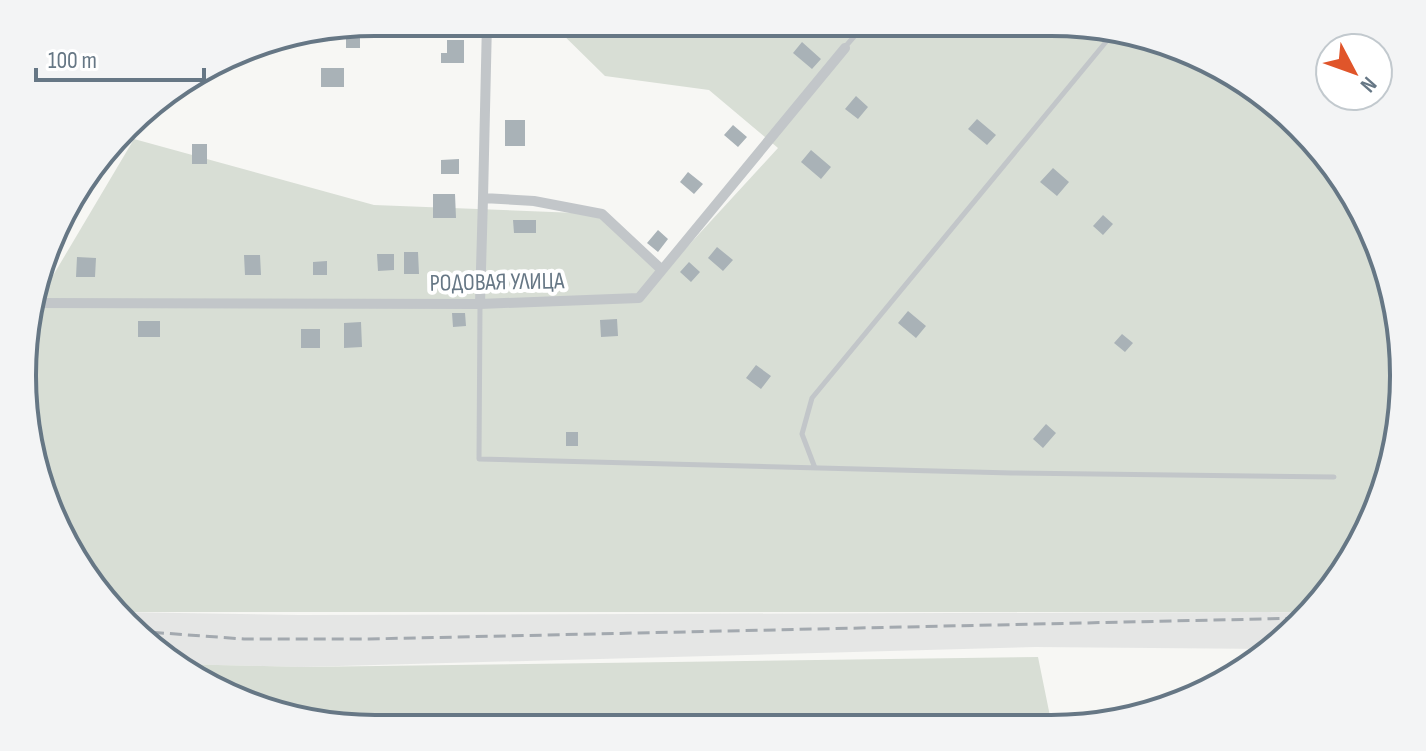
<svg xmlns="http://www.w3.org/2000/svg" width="1426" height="751" font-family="'Sofia Sans Condensed',sans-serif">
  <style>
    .built { fill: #e5e6e5 }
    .green { fill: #d8ded5 }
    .building { fill: #a9b2b7 }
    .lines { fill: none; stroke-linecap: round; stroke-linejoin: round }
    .service { stroke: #c2c6c9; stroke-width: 5 }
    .minor { stroke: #c2c6c9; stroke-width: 10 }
    .rail { stroke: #a3a9af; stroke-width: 3; stroke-dasharray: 12 6; stroke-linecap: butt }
    .labels { text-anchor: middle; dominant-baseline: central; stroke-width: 8; stroke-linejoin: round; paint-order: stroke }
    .street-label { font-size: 24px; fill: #667785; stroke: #fff }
    .rim { fill: none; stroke: #667785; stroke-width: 4 }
  </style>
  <rect width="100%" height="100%" fill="#f7f7f4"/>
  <!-- built -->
  <path class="built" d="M116 612 299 615 1313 612 1270 649 1035 647 302 667 179 664 125 625Z"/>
  <!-- green -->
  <path class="green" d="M550 22 1073 23 1207 59 1317 143 1385 262 1403 399 1367 532 1317 608 1312 612H116L58 531 25 421 32 311 134 139 374 205 602 214 665 271 778 148 709 90 605 76Z
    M1038 657 1052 726 353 728 219 692 179 664 302 667Z"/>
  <!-- building -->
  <path class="building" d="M346 36H360V48H346Z
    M447 40H464V63H441V53H447Z
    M802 42 821 59 812 69 793 53Z
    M321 68H344V87H321Z
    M856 96 868 107 858 119 845 109Z
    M977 119 996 135 987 145 968 129Z
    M505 120H525V146H505Z
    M733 125 747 137 738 147 724 135Z
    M192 144H207V164H192Z
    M811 150 831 167 821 179 801 162Z
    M459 159V174H441V160Z
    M1053 168 1069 182 1057 196 1040 182Z
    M688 172 703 184 694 194 680 182Z
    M433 194H455L456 218H433Z
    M1103 215 1113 224 1103 235 1093 226Z
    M513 220H536V233H514Z
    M658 230 668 239 658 252 647 243Z
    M717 247 733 260 723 271 708 258Z
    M404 252H418L419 274H404Z
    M377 254H394V270L378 271Z
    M244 255H260L261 275H245Z
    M77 257 96 258 95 277H76Z
    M327 261V275H313V262Z
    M689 262 700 272 691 282 680 272Z
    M908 311 926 326 916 338 898 323Z
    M452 313H465L466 326 453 327Z
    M617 319 618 336 601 337 600 320Z
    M138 321H160V337H138Z
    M361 322 362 347 344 348V323Z
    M301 329H320V348H301Z
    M1122 334 1133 343 1125 352 1114 343Z
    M756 365 771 376 761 389 746 378Z
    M1046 424 1056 433 1043 448 1033 439Z
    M566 432H578V446H566Z"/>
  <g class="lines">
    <!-- service -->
    <path class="service" d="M845 47 866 23
      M480 305 479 459 1012 473 1334 477
      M815 468 802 434 812 398 1110 37 1108 32"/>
    <!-- minor -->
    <path class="minor" d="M487 22 483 198 534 201 602 214 662 270
      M33 303 480 304 639 298 845 48
      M480 304 483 198"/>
    <!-- rail -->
    <path class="rail" d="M134 631 244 639H369L1305 618"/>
  </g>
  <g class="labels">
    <!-- street labels -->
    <g class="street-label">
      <text transform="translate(497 282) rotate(-1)">РОДОВАЯ УЛИЦА</text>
    </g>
  </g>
  <!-- crop -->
  <path d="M0 0H1426V751H0ZM375 36H1051A339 339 0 0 1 1390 375V376A339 339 0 0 1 1051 715H375A339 339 0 0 1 36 376V375A339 339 0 0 1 375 36Z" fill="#f3f4f5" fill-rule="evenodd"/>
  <path class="rim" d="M375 36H1051A339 339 0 0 1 1390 375V376A339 339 0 0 1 1051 715H375A339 339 0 0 1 36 376V375A339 339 0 0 1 375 36Z"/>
  <!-- north arrow -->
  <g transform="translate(1354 72) rotate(131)"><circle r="38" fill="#ffffff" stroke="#c2c9ce" stroke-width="2"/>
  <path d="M0-6L14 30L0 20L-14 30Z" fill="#e0552a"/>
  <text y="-12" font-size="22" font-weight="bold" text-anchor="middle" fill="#667785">N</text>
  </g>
  <!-- scale -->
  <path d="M36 68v12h168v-12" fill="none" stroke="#667785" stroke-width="4"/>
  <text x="48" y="68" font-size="24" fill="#667785" stroke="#ffffff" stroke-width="6" paint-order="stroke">100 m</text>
</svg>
